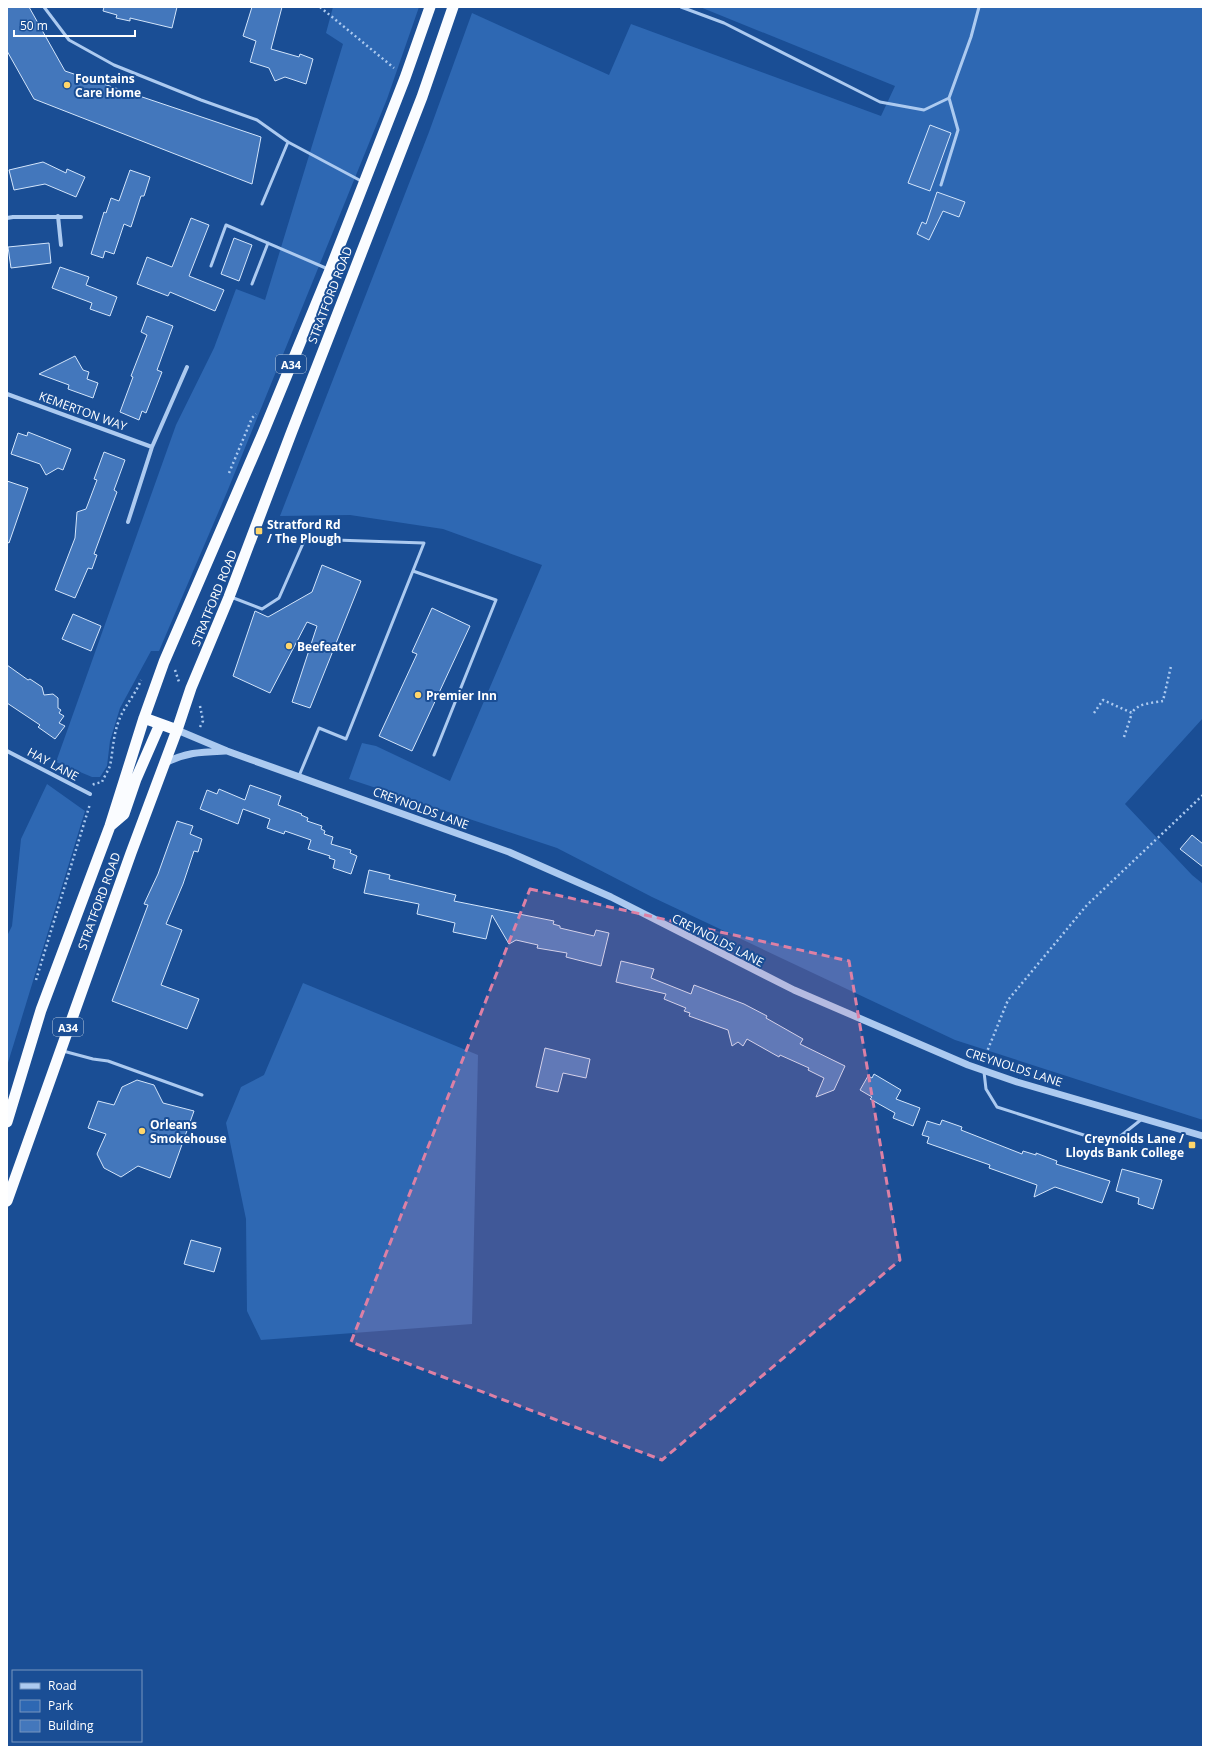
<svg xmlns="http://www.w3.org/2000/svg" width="1210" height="1754" font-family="'Open Sans',sans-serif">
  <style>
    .green { fill: #2e68b3 }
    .building { fill: #4377bc; stroke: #d3e5fb }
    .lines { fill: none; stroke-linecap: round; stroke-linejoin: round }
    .path { stroke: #accaf0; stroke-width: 2.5; stroke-dasharray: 2 3; stroke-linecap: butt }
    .service { stroke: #accaf0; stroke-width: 3 }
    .minor { stroke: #accaf0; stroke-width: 4 }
    .tertiary { stroke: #accaf0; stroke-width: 7 }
    .trunk { stroke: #fafcff; stroke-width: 11 }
    .marked { fill: #dd80a5; fill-opacity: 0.2; stroke: #dd80a5; stroke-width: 3; stroke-dasharray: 8 5; stroke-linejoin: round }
    .poi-dot { fill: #ffd66b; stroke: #1a4e95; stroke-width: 1.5 }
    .labels { text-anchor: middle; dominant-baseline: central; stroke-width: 4; stroke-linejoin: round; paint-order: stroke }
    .shield { fill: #1a4e95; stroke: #bacadf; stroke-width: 1 }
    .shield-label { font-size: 11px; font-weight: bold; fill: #fff }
    .poi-label { font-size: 12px; font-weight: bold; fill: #fff; stroke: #1a4e95; text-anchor: start }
    .street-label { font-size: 12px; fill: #fff; stroke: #1a4e95 }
  </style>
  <rect width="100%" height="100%" fill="#1a4e95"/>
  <!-- green -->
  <path class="green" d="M333 7H419L387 99 227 492 159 651H151L120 708 110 741 107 766 100 777H92L56 762 176 425 214 348 236 289 265 300 343 44 326 33Z
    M700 7H1203V718L1125 804 1192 875 1203 884V1120L955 1040 652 897 557 848 349 779 362 743 376 746 450 781 542 565 443 529 350 515 280 516 429 132 472 13 609 75 631 24 881 116 895 86Z
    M47 784 85 811 7 1066V936L12 926 21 839Z
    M303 983 478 1055 472 1324 261 1340 247 1311 246 1219 226 1123 241 1087 264 1075Z"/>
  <!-- building -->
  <path class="building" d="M7 7H29L65 71 261 137 252 184 34 99 7 51Z
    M104 7H177L172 28 130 18V21L116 18 117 15 103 11Z
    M252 7H282L271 49 299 57 300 54 313 59 306 84 285 77 275 81 269 68 250 62 256 41 243 36Z
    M930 125 951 133 930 191 908 183Z
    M43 162 66 173 67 169 85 177 76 197 45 184 14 190 9 170Z
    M130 170 150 177 144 196H141L131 227 124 224 114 254 105 251 103 258 91 254 104 212 106 213 111 198 119 201Z
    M937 192 965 202 959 217 943 211 929 240 917 234 922 222 926 224Z
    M191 218 209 225 189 276 224 290 215 311 170 292 168 296 137 284 147 257 172 267Z
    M234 238 252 245 239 281 221 274Z
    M49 243 51 263 11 268 8 247Z
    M60 267 89 277 86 285 117 297 110 316 90 309 92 303 52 288Z
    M147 316 173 326 157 370 162 372 146 413 142 411 139 420 120 412 133 377 131 376 147 335 141 332Z
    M75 356 83 370 89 372 87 379 98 383 93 398 68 389 69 385 39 374Z
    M28 432 71 449 63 470 58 468 46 475 40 464 11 454 18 433 27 436Z
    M104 452 125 460 114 490 117 492 94 554 97 555 92 569 88 568 75 598 55 590 75 538 77 512 86 509 97 480 94 479Z
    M7 481 28 488 9 543 7 542Z
    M322 565 361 581 310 708 292 702 317 626 307 622 270 693 233 676 255 611 268 617 312 592Z
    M432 608 470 626 412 751 379 736 417 654 412 652Z
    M73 614 101 626 91 651 62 639Z
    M7 665 28 680 30 679 42 687 44 695 53 694 58 698V708L61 710 59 713 64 716 59 723 65 726 55 739 38 727 40 725 7 703Z
    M250 785 281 796 278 805 302 814 301 815 308 818 307 821 322 826 321 829 325 831 324 834 333 837 331 844 351 850 350 853 357 856 351 874 333 868 335 860 329 858 330 856 308 849 311 840 285 831 284 834 267 828 270 819 243 809 238 824 200 809 207 790 217 794 219 789 245 800Z
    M177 821 193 826 190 834 202 839 198 852 194 851 183 884 166 924 182 930 161 985 199 999 187 1029 112 1001 148 905 144 904 158 874Z
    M1192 835 1203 844V867L1180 849Z
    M369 870 390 875 389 879 456 895 454 901 554 921 553 924 560 926V928L594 936 596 930 609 933 601 966 566 957 567 953 537 948 538 945 516 940 509 944 492 915 486 939 453 932 455 923 417 914 419 904 364 893Z
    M621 961 654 969 651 978 691 994 694 985 744 1004 767 1016 766 1018 803 1039 800 1044 845 1066 834 1090 816 1097 824 1078 808 1070 809 1068 780 1055 779 1057 747 1039 743 1046 738 1042 732 1046 728 1030 689 1016 690 1013 684 1011 686 1008 664 999 666 994 616 982Z
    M545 1048 590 1059 586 1078 563 1073 558 1092 536 1087Z
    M874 1074 901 1090 896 1099 920 1108 913 1126 893 1118 895 1113 870 1099 872 1097 860 1090 868 1076 872 1078Z
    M137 1080 154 1085 163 1103 194 1111 170 1178 138 1166 121 1177 104 1168 97 1154 106 1134 88 1128 98 1101 114 1105 122 1087Z
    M942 1120 962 1127 961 1130 1022 1154 1023 1151 1036 1155V1153L1057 1161 1056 1164 1110 1181 1102 1203 1055 1187 1034 1197 1037 1185 989 1168 990 1165 927 1143 929 1137 922 1135 927 1121 940 1125Z
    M1122 1169 1162 1180 1153 1209 1138 1204 1139 1198 1116 1191Z
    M191 1240 221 1248 214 1272 184 1264Z"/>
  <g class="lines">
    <!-- path -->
    <path class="path" d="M320 7 394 68
      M229 473 252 418 256 414
      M175 670 179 682
      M200 706 203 721 200 727
      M1094 713 1103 700 1132 713C1137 703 1153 703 1163 701L1171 666
      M1124 737 1132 713
      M93 785 94 784 102 782C104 777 108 771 110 766 113 751 113 737 118 723 123 707 135 696 141 680
      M36 980 90 804
      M984 1059 1008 1000 1087 905 1203 795"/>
    <!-- service -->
    <path class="service" d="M44 7 69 40 114 65 201 100 257 120 288 142 363 182
      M681 7 724 23 880 102 924 110 949 98 971 37 979 7
      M941 185 958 130 949 98
      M262 204 288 142
      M211 266 226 225 328 269
      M252 284 268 243
      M413 571 496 600 434 755
      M231 597 262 609 279 598 305 539 424 543 346 739 319 728 299 776
      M63 1051 93 1059 108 1061 202 1095
      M984 1072 986 1089 997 1107 1093 1138H1118L1142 1119"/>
    <!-- minor -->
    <path class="minor" d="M58 216 61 245
      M7 218 13 217H81
      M7 394 152 447 128 522
      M152 447 187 367
      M7 751 90 794"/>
    <!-- tertiary -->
    <path class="tertiary" d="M177 730 227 751 509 852 611 897 794 990 968 1065 1017 1082 1203 1136
      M165 763C187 752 201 752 225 751"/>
    <!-- trunk -->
    <path class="trunk" d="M144 718 177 730
      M110 826 124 814 136 779 160 724
      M7 1122 41 1010 110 826 144 718 164 662 263 433 330 270 405 78 430 7
      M7 1201 131 853 177 730 191 688 229 597 292 431 422 97 453 7"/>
  </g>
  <!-- marked area -->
  <path class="marked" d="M530 889 849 961 900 1260 662 1460 351 1342Z"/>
  <!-- markers -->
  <g class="poi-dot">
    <circle cx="67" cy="85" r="4"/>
    <rect x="255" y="527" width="8" height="8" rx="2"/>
    <circle cx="289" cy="646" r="4"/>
    <circle cx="418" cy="695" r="4"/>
    <circle cx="142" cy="1131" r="4"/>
    <rect x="1188" y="1141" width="8" height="8" rx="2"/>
  </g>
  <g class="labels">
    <!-- shield labels -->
    <g class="shield">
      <rect x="276" y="355" width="30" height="18" rx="3"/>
      <rect x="53" y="1018" width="30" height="18" rx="3"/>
    </g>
    <g class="shield-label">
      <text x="291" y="364">A34</text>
      <text x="68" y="1027">A34</text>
    </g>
    <!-- poi labels -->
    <g class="poi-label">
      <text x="75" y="78">Fountains<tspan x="75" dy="14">Care Home</tspan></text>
      <text x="267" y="524">Stratford Rd<tspan x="267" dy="14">/ The Plough</tspan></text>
      <text x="297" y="646">Beefeater</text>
      <text x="426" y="695">Premier Inn</text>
      <text x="150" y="1124">Orleans<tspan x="150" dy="14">Smokehouse</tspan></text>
      <text x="1184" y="1138" text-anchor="end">Creynolds Lane /<tspan x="1184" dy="14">Lloyds Bank College</tspan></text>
    </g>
    <!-- street labels -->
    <g class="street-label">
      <text transform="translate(330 295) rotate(-69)">STRATFORD ROAD</text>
      <text transform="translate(83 411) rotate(20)">KEMERTON WAY</text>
      <text transform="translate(214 598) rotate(-68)">STRATFORD ROAD</text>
      <text transform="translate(53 764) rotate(28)">HAY LANE</text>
      <text transform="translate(421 808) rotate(20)">CREYNOLDS LANE</text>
      <text transform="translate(99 901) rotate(-70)">STRATFORD ROAD</text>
      <text transform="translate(718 940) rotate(27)">CREYNOLDS LANE</text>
      <text transform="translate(1014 1067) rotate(18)">CREYNOLDS LANE</text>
    </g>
  </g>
  <!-- border -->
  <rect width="1210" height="1754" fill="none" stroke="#ffffff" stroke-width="16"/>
  <!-- legend -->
  <rect x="12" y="1670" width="130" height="72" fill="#1a4e95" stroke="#7695bf"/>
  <rect x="20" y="1683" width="20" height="6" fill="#accaf0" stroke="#7695bf"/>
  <text x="48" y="1690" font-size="12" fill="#ffffff">Road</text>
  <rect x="20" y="1700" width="20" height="12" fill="#2e68b3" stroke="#7695bf"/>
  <text x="48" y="1710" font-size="12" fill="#ffffff">Park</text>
  <rect x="20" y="1720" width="20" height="12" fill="#4377bc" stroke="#7695bf"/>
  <text x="48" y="1730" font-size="12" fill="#ffffff">Building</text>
  <!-- scale -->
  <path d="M14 30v6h121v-6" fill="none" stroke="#ffffff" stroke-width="2"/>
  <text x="20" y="30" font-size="12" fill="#ffffff" stroke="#1a4e95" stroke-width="3" paint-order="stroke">50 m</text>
</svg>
